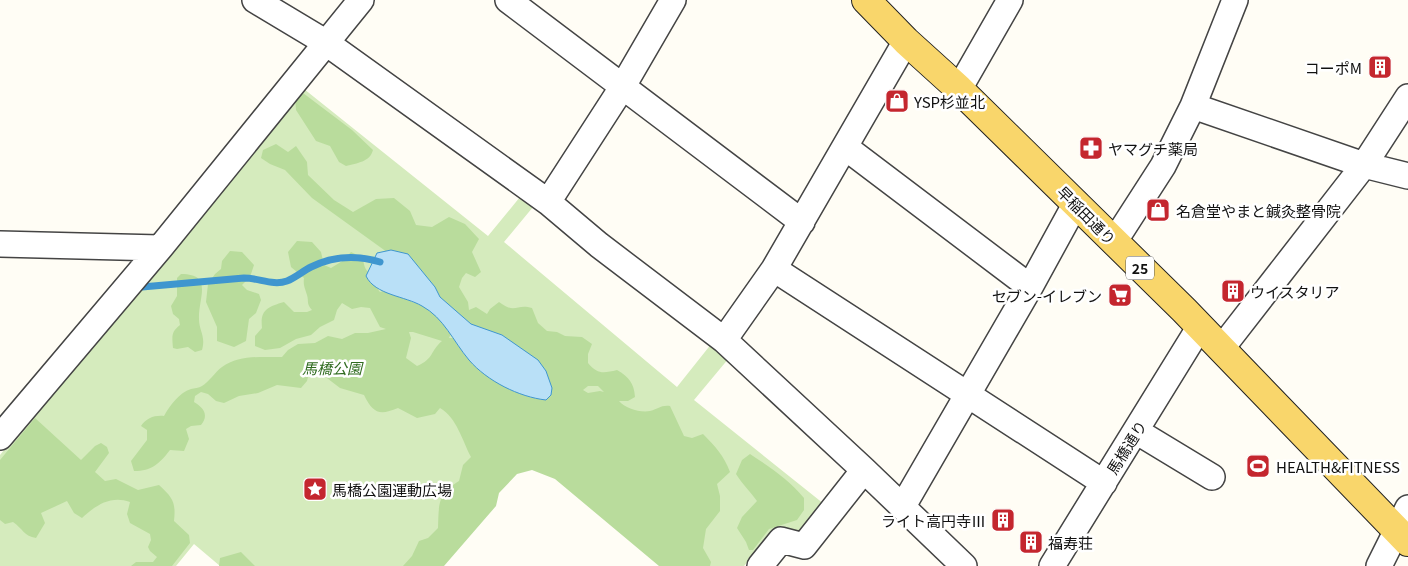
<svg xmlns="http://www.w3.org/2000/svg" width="1408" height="566" font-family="Georgia,'Noto Sans JP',serif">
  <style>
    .green { fill: #d5ebbd }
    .forest { fill: #b9dc9c; fill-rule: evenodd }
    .water { fill: #b9e0f7; stroke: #3f96cf }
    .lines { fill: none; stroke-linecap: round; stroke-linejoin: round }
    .stream { stroke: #3f96cf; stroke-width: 7 }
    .minor-casing { stroke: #444; stroke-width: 28 }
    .major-casing { stroke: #222; stroke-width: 30 }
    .minor { stroke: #fff; stroke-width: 25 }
    .major { stroke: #f9d66b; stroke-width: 28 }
    .labels { text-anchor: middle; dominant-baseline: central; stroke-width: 5; stroke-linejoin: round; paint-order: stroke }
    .shield { fill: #fff; stroke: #585858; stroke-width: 1 }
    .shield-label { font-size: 14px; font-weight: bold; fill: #111 }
    .poi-label { font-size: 15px; fill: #111; stroke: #fff; text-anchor: start }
    .street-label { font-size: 15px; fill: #111; stroke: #fff }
    .park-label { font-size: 15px; font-style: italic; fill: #2f6b1f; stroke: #fff }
  </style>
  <rect width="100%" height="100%" fill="#fffdf5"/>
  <!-- green -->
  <path class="green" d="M304 89 488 236 520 197 533 207 504 242 677 387 712 343 729 358 694 400 824 504 803 532 776 530 744 566H665L527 449 426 566H220L194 544 176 566H0V455Z"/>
  <!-- forest -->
  <path class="forest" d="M303 93 352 130 373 150C370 162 357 163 346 166L339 162 330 146 316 141 296 110 295 95Z
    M276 144 288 152 296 146 307 162 308 175 334 200 353 212 376 199 394 198 410 211 416 225 432 227 449 217 465 224 479 239 472 252 481 272 475 277 466 273 462 278 459 287 468 302 469 310 476 307 487 314 490 309 499 302C516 315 516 303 532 308L538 323 547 331 557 332 565 336 582 337 592 344 588 354V363C598 375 604 373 617 370 629 377 634 383 635 397L628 401H619C625 408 640 413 650 411 659 409 660 405 670 406L684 436 692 438 703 434C715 446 724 456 730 472L717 484 720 496V511L706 529 703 548 711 562 710 566H659L555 479 532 470 517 474 499 493 496 506 444 566H403L412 556 419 541 428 538 438 528C439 504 437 495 459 481L463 465 471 457C462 440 457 418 440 408L435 414 417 418 398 408C379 416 373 413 364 395L340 388 319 372 310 369 307 381 301 388 277 385 258 393 239 396 224 403 216 401 208 394 201 392 195 396 194 402C204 408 209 415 201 425L191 426 186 429 189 439 184 451 170 450C159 464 152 471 134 471L131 461 147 440V430L141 426C146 418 155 415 164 416 170 405 179 393 191 389 194 388 199 388 202 386 209 382 215 372 222 367 239 355 262 357 282 357L288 350 298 344 315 343 328 336 342 339 355 333H368L386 329 380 327 370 308 361 307 352 309 342 303 337 310 334 320 320 327 311 335 296 339 280 348 265 350 255 346V336L262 328C260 310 267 307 284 302L294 312H307L312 310C306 303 309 302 307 295 305 288 303 286 304 278L291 267 288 252 297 241 312 242 321 252 324 265 331 268 344 260 351 252 363 258C364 267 365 271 374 276L376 287 380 292 390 289 414 303 426 302 438 307 449 320 452 331 449 338H458L476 342 497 371 512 383 529 378 535 380 538 366 534 357 519 364 501 355 493 342 484 335H474L461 330 459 325 461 319 454 318 430 296 427 282 417 281 398 260 312 198 285 170 270 164 261 158 263 150ZM409 332H413L442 341C430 351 434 359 417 366L406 358 411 338ZM588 386H598L604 392 600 391 588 393 583 390Z
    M230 251 242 252 254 265 250 277 242 285 247 290 259 294 261 300 256 313 249 319 246 341 234 347 217 341V327L206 302 208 284 215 274 221 269 222 261Z
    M181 274C214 274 198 298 199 319 199 331 206 336 202 350L195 352 188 347 177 349 173 348C172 336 171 332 180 325L179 319 173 314 171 306 177 296V278Z
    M35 418 81 460 95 446 101 443 107 447 109 453 95 472 105 481 116 479 138 490 159 485C173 498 176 502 174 521L189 535 190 543 172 566H131L136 562H153L157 557 150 551 148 547 151 540 150 534 130 523 127 514 130 502C111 495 96 505 82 518L74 513 67 501 41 513 45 523 36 538C24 536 23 529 13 522L5 524 0 520V460Z
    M750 454C770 467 789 480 804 498V510L797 520 769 529 753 550H749L746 542 737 528 742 517 757 501C750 491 742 484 736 474L742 460Z
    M241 552 255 566H219L220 558Z"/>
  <!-- water -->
  <path class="water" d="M391 250 408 254 435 287 440 297 471 324 502 335 538 360 546 371 552 388 551 395 546 400C519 397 487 381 469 360 453 341 444 318 422 306 405 296 375 295 366 276L377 253Z"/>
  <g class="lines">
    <!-- stream -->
    <path class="stream" d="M142 287 244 278C259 278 273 286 287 281 295 278 303 271 311 267 333 256 357 255 380 262"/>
    <!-- minor casing -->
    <g class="minor-casing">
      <path id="minor" d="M255 0 325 42 548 202 599 245 724 340 864 470 964 566
        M508 0 802 222
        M959 89 1010 0
        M1193 106 1364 165 1408 176
        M845 147 1030 287
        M548 202 623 86 673 0
        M1114 242 1163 166 1193 106 1235 0
        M0 244 160 248
        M774 269 1104 483
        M724 340 774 269 906 41
        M1221 349 1364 165 1408 97
        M1136 431 1212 477
        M0 437 160 248 361 0
        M903 506 1030 287 1076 203
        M760 566 781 540 804 546 864 470
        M1052 566 1199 328
        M1379 566 1408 508"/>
    </g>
    <!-- major casing -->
    <g class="major-casing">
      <path id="major" d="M866 0 906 41 959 89 1184 310 1408 542"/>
    </g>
    <!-- minor -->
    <use href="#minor" class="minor"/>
    <!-- major -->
    <use href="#major" class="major"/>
  </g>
  <!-- icons -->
  <defs>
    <g id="building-square" transform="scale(1.25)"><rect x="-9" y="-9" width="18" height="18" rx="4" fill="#c4262e" stroke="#fff"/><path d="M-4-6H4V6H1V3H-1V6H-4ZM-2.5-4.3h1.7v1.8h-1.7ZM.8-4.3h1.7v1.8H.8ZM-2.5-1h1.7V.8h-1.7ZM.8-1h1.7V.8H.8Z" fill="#fff"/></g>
    <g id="shop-square" transform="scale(1.25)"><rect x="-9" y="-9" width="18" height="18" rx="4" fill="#c4262e" stroke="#fff"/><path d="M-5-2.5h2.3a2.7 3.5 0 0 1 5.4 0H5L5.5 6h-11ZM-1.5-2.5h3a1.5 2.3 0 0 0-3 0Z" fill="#fff"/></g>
    <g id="pharmacy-square" transform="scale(1.25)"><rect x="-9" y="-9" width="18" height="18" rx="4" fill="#c4262e" stroke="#fff"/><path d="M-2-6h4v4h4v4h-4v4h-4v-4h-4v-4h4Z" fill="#fff"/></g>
    <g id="supermarket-square" transform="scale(1.25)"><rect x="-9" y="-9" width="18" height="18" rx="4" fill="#c4262e" stroke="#fff"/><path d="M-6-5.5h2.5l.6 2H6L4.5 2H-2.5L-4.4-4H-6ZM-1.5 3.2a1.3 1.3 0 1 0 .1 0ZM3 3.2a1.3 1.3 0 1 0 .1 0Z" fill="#fff"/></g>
    <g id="stadium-square" transform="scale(1.25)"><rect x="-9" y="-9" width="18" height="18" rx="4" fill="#c4262e" stroke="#fff"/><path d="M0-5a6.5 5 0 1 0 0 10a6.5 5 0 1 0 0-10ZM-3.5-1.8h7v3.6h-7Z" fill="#fff"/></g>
    <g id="sight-square" transform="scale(1.25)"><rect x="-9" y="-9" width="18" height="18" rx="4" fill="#c4262e" stroke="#fff"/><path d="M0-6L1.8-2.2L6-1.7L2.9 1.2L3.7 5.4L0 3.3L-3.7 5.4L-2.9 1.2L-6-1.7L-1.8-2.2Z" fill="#fff"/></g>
  </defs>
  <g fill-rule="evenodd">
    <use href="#building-square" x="1380" y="67"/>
    <use href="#shop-square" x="897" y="101"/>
    <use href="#pharmacy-square" x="1091" y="148"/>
    <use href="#shop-square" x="1158" y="210"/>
    <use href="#building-square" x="1233" y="291"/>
    <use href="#supermarket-square" x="1120" y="295"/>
    <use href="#stadium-square" x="1258" y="466"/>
    <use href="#sight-square" x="315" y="489"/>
    <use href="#building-square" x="1003" y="520"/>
    <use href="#building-square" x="1031" y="542"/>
  </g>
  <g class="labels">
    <!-- shield labels -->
    <rect class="shield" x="1126" y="256.5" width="28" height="23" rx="4"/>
    <g class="shield-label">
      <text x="1140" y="268">25</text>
    </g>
    <!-- poi labels -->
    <g class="poi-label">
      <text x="1362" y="67" text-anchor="end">コーポM</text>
      <text x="914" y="101">YSP杉並北</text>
      <text x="1108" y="148">ヤマグチ薬局</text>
      <text x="1176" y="210">名倉堂やまと鍼灸整骨院</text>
      <text x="1250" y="291">ウイスタリア</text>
      <text x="1102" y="295" text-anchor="end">セブン-イレブン</text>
      <text x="1276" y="466">HEALTH&amp;FITNESS</text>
      <text x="332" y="489">馬橋公園運動広場</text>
      <text x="986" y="520" text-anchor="end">ライト高円寺Ⅲ</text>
      <text x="1048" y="542">福寿荘</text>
    </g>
    <!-- street labels -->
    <g class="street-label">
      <text transform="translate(1087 215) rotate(45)">早稲田通り</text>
      <text transform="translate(1126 447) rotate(-58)">馬橋通り</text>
    </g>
    <!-- park labels -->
    <g class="park-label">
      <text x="332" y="367">馬橋公園</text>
    </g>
  </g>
</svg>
